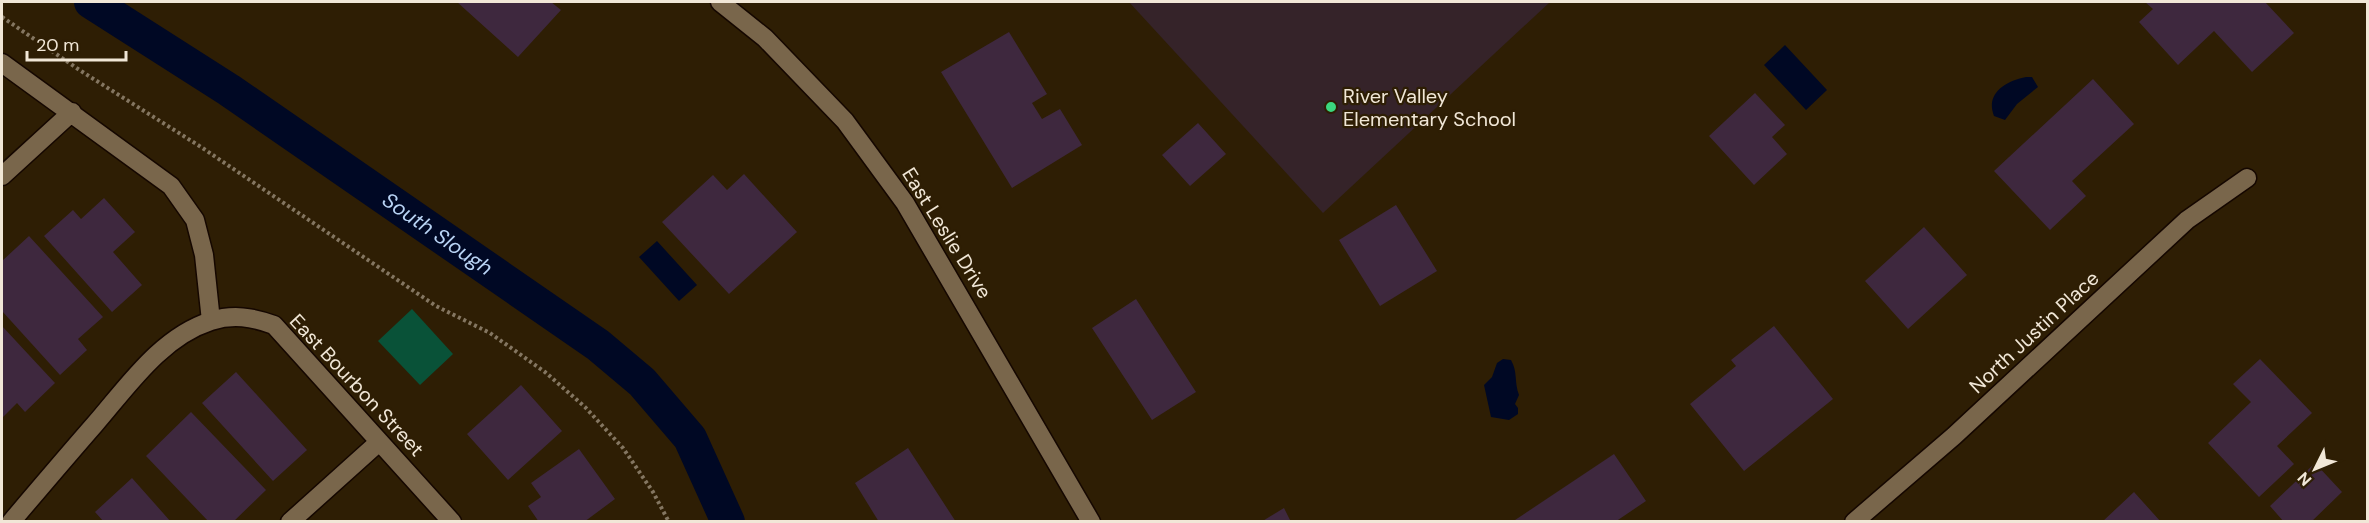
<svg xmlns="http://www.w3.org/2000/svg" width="2369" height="523" font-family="'DM Sans',sans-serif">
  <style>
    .education { fill: #352329 }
    .green { fill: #095238 }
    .water { fill: #000824 }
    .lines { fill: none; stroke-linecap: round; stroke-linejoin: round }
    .canal { stroke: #000824; stroke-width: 34 }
    .building { fill: #3e283e }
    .minor-casing { stroke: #150700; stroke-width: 21 }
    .path { stroke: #847661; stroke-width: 4; stroke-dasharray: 3 3; stroke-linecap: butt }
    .minor { stroke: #79664b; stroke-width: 18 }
    .poi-dot { fill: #3bd77e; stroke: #2e1e04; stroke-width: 2 }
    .labels { text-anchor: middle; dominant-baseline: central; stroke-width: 4.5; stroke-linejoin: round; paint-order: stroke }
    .poi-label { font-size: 20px; fill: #f1e7d7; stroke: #2e1e04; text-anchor: start }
    .street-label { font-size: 20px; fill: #f1e7d7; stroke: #2e1e04 }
    .water-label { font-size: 21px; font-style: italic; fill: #b8d3f4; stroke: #2e1e04 }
  </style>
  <rect width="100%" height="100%" fill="#2e1e04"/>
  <!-- education -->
  <path class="education" d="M1129 2H1550L1323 213Z"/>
  <!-- green -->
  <path class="green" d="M412 309 453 354 420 385 378 341Z"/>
  <!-- water -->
  <path class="water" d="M1785 45 1827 90 1806 110 1764 65Z
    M2026 77H2032L2038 87 2017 104 2005 120 1994 116C1985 93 2006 81 2026 77Z
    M657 241 697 285 679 301 639 257Z
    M1503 359 1511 360C1518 372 1514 382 1519 395L1515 404 1518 408V414L1509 420 1491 417 1484 385 1492 377 1497 363Z"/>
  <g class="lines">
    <!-- canal -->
    <path class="canal" id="s1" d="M91 2 229 90 598 345 642 382 690 438 728 522"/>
  </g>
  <!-- building -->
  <path class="building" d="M457 2H551L561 10 518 57Z
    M2145 2H2265L2294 33 2252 72 2214 31 2178 65 2139 22 2153 9Z
    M1009 32 1047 94 1032 103 1042 119 1060 109 1082 145 1012 188 941 72Z
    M2093 79 2134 124 2072 181 2086 196 2050 230 1994 171Z
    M1755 93 1785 125 1772 137 1787 154 1754 185 1709 136Z
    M1198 123 1226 154 1190 186 1162 155Z
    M744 174 797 232 729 294 662 222 713 175 727 190Z
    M104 198 135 232 113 252 142 285 112 312 44 236 73 210 81 219Z
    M1396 205 1437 271 1380 306 1339 240Z
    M1924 227 1967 275 1908 329 1865 281Z
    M29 236 103 317 78 339 87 350 60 375 2 311V261Z
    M1136 299 1196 392 1152 420 1092 328Z
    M2 326 55 383 25 412 17 403 2 418Z
    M1774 326 1833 399 1744 471 1690 404 1736 366 1731 360Z
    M2260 359 2312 413 2277 446 2294 464 2259 497 2208 443 2251 402 2233 384Z
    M236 372 307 450 273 481 202 403Z
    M521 385 562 431 508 480 467 434Z
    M191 412 266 490 233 522H209L146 456Z
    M908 448 956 522H879L855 483Z
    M579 449 615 499 584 522H539L528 506 541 497 531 483Z
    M1614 454 1646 501 1615 522H1512Z
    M2315 463 2342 492 2311 522H2284L2270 506Z
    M132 478 171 522H104L95 512Z
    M2134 492 2161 522H2102Z
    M1284 508 1291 522H1261Z"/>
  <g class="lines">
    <!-- minor casing -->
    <g class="minor-casing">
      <path id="minor" d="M720 2 765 38 845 121 905 203 1091 522
        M2 63 171 186 195 220 204 255 211 321
        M2 176 72 112
        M11 522C39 489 67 456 95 424 128 386 161 337 211 321 233 314 252 317 274 325L452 522
        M290 522 379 442
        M1854 522 1954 436 2187 220 2247 178"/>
    </g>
    <!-- path -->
    <path class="path" d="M2 17 81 71 201 147 436 306 490 333 545 372 585 407 623 448 653 492 669 522"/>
    <!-- minor -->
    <use href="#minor" class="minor"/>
  </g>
  <!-- markers -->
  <circle class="poi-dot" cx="1331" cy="107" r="6"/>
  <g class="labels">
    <!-- poi labels -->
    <g class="poi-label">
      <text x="1343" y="96">River Valley<tspan x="1343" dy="23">Elementary School</tspan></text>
    </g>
    <!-- street labels -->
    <g class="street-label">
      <text transform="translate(947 233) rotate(58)">East Leslie Drive</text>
      <text transform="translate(2034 332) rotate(-43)">North Justin Place</text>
      <text transform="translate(357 385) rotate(47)">East Bourbon Street</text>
    </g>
    <!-- water labels -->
    <g class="water-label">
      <text stroke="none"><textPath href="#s1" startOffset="417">South Slough</textPath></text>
    </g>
  </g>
  <!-- border -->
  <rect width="2369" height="523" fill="none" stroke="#f1e7d7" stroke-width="6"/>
  <!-- north arrow -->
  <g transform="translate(2315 469) rotate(227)" stroke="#2e1e04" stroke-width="4.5" paint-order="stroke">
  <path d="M0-4.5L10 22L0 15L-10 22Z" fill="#f1e7d7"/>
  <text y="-9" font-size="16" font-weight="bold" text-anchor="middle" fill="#f1e7d7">N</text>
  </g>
  <!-- scale -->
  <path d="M27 51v9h99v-9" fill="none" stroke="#f1e7d7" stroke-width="3"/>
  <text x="36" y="51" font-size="18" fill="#f1e7d7" stroke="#2e1e04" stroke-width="4.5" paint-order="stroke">20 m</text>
</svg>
